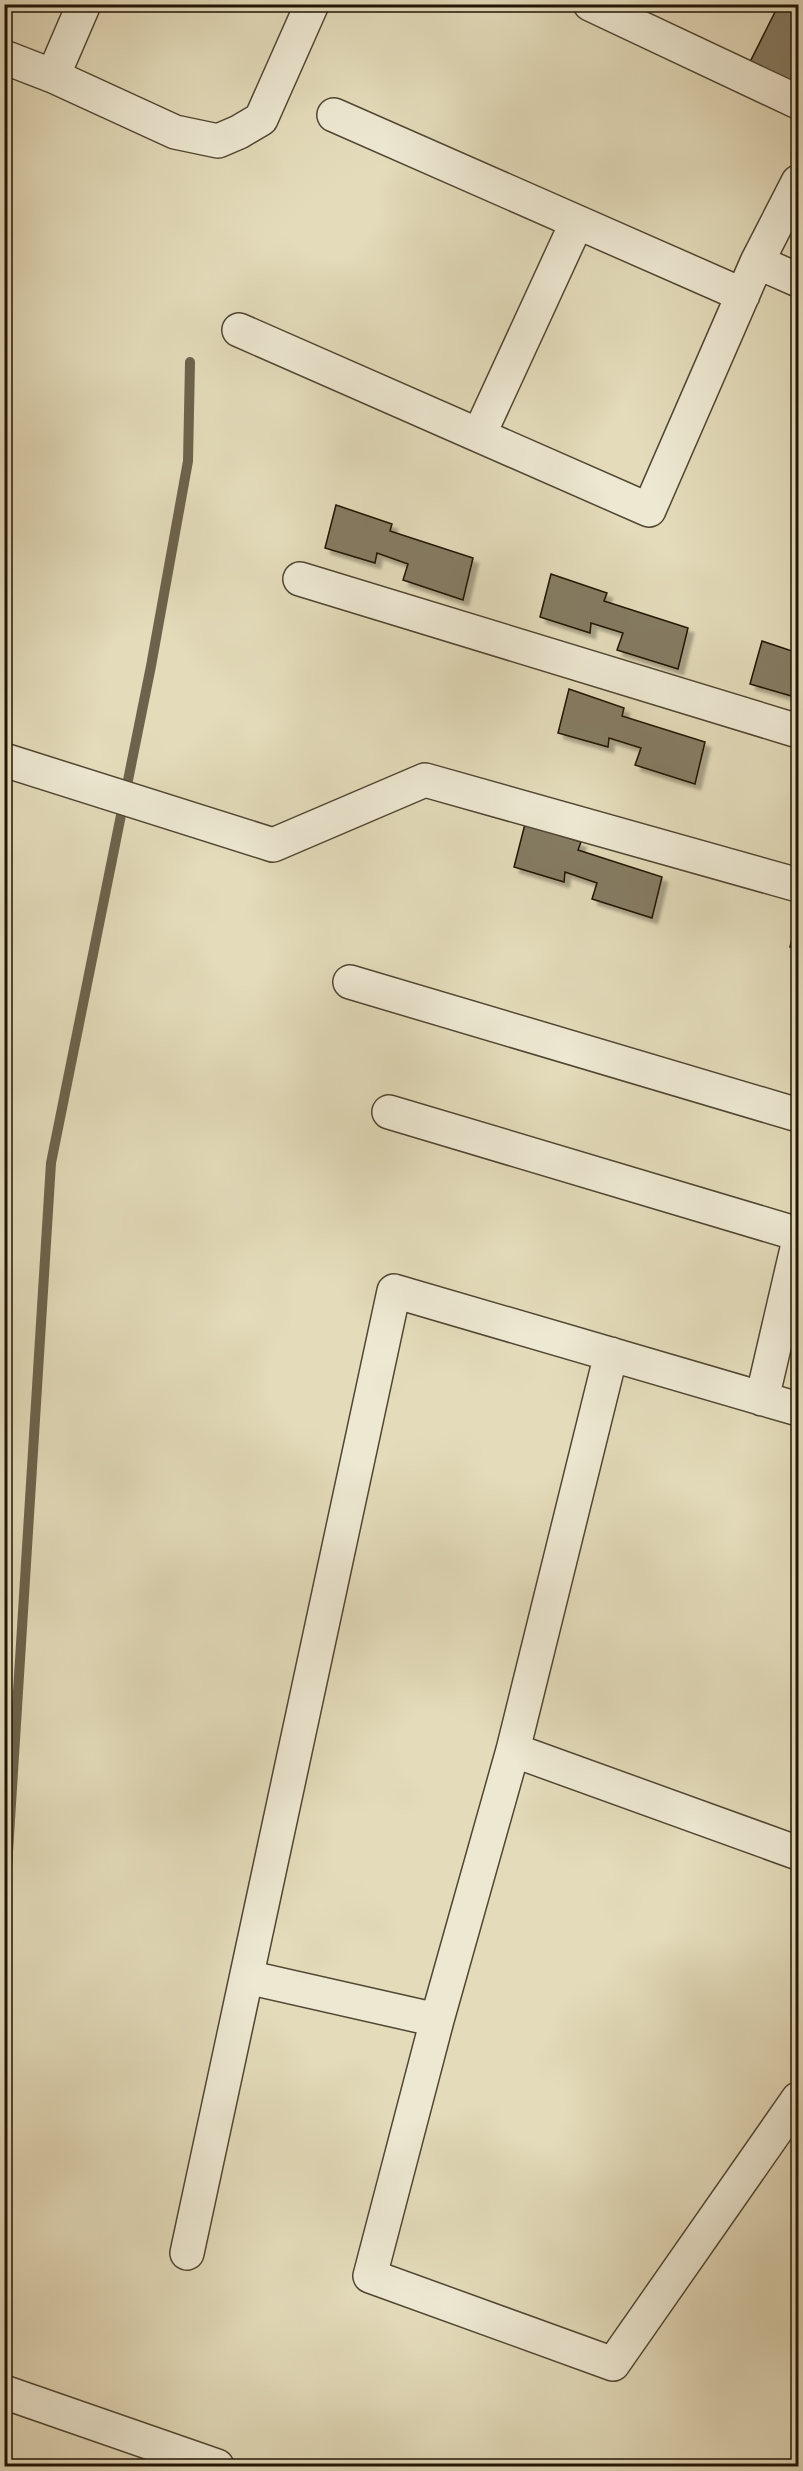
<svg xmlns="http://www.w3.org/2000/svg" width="803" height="2471" font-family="'IM FELL English',serif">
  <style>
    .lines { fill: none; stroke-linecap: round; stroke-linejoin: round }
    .stream { stroke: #6d634c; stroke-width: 10 }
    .building { fill: #857b63; stroke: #201405; stroke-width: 1.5; filter: url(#shadow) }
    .minor-casing { stroke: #514632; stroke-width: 36 }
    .minor { stroke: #ede8d2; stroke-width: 33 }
  </style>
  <defs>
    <filter id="shadow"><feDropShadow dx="5.5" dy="5.5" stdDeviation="1.5" flood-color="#0004"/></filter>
  </defs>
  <rect width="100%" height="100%" fill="#e3dbba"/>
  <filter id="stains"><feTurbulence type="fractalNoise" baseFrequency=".00333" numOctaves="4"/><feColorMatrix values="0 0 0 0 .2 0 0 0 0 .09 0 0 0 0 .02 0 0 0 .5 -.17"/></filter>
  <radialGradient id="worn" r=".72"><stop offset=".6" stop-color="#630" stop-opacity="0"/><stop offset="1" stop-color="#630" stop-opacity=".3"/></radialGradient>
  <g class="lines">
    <!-- stream -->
    <path class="stream" d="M4 1916 51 1163 151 666 188 461 190 362"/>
  </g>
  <!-- building -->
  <path class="building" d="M779 4H798V87L750 62Z
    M336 505 392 524 390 531 473 558 463 600 403 580 408 564 377 553 375 563 325 548Z
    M551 574 607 593 604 601 688 628 678 669 617 650 623 633 591 623 590 633 540 617Z
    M762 641 798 653V698L750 684Z
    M569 689 624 708 622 716 705 742 695 784 635 765 641 748 609 738 608 747 558 733Z
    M525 824 581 842 578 850 662 877 652 918 592 899 597 883 565 872 564 882 514 867Z
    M798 915V950L790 947Z"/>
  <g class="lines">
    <!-- minor casing -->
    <g class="minor-casing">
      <path id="minor" d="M590 4 798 102
        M4 57 53 76 175 132 218 141 239 132 261 119 312 4
        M53 76 84 4
        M334 115 743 295
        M757 262 798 280
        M239 330 649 510 757 262 798 182
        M479 435 577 222
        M300 579 798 731
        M4 760 273 845 425 780 798 885
        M350 982 798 1115
        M389 1112 798 1234
        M611 1354 513 1750 437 2020 370 2276 613 2364 798 2099
        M762 1399 798 1244
        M513 1750 798 1853
        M247 1977 437 2020
        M187 2253 394 1291 798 1409
        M4 2392 217 2466"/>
    </g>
    <!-- minor -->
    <use href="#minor" class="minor"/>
  </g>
  <!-- margin -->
  <rect width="803" height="2471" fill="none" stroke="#e3dbba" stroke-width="24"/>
  <rect x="6" y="6" width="791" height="2459" fill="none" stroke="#201405" stroke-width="3"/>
  <rect x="12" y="12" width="779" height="2447" fill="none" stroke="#201405" stroke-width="1.5"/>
  <rect width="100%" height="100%" filter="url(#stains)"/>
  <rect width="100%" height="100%" fill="url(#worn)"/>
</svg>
